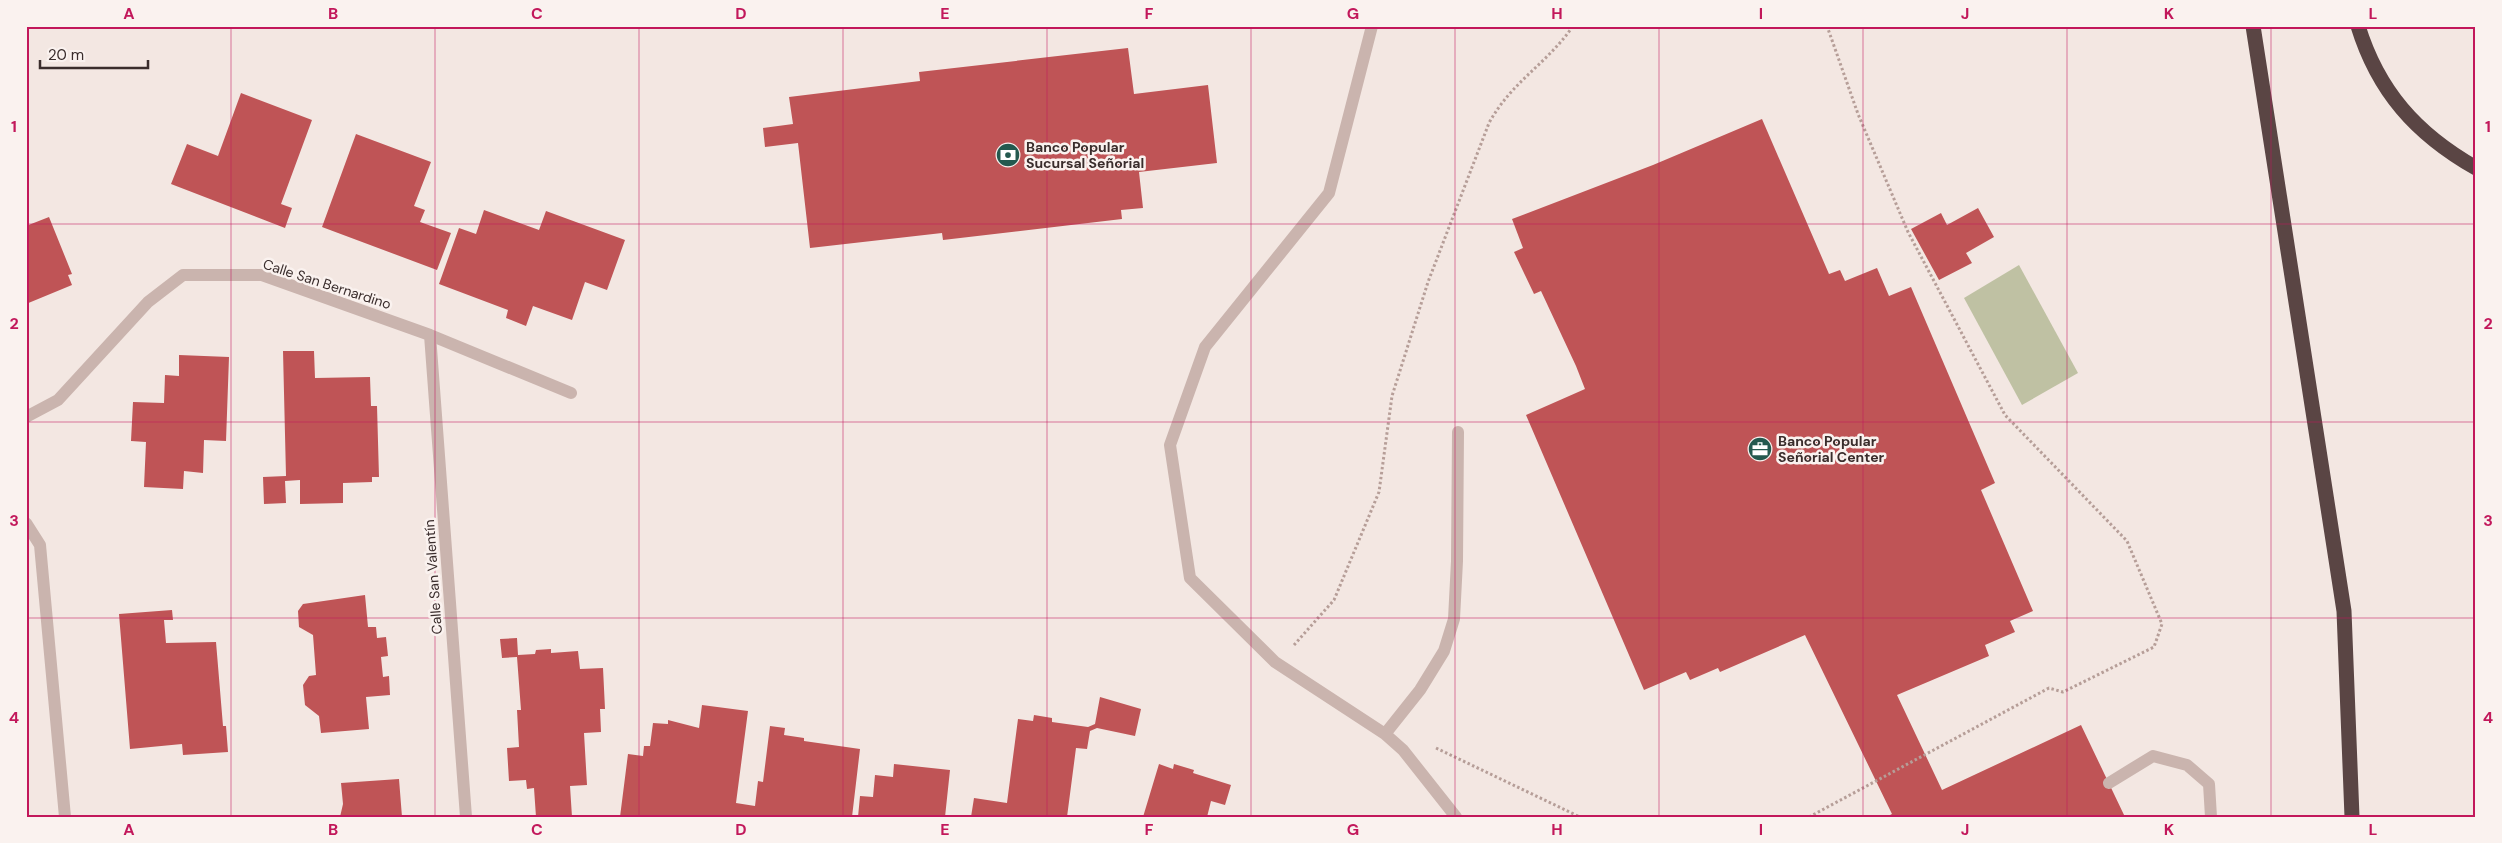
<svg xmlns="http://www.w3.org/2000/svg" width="2502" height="843" font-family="'DM Sans',sans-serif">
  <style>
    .green { fill: #bfc1a3 }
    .building { fill: #bf5456 }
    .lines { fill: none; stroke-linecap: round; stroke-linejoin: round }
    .path { stroke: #b69e98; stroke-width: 3; stroke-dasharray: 2.5 2.5; stroke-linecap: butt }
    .minor { stroke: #cab4ae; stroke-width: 12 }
    .highway { stroke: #5a4544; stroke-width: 15 }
    .grid { fill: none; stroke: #c2185b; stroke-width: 1; stroke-opacity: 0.55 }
    .labels { text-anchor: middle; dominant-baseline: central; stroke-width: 5; stroke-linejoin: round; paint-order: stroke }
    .poi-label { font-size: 14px; font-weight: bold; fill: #3a2d2c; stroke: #faf2ef; text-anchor: start }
    .street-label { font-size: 14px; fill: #3a2d2c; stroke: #faf2ef }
    .neatline { fill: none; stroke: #c2185b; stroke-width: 2 }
    .grid-label { font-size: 16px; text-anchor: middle; font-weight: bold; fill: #c2185b }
  </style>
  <rect width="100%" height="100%" fill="#f3e7e2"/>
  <!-- green -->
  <path class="green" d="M2019 265 2078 373 2022 405 1964 298Z"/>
  <!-- building -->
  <path class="building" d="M1128 48 1134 94 1208 85 1217 163 1139 172 1143 208 1121 210 1122 219 943 240 942 233 810 248 798 143 765 147 763 128 793 124 789 97 920 81 919 72Z
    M241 93 312 120 281 204 292 208 285 228 171 184 187 144 218 156Z
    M1762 119 1829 274 1840 270 1845 281 1877 268 1889 296 1911 287 1995 483 1981 490 2033 611 2010 621 2015 632 1985 645 1989 656 1897 695 1942 790 2081 725 2125 817H1886L1892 814 1805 635 1720 672 1718 668 1690 680 1686 672 1644 690 1526 415 1585 389 1576 366 1541 291 1534 294 1514 252 1523 248 1512 219 1653 165Z
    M356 134 431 162 414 206 425 210 420 222 451 233 437 270 322 227Z
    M1978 208 1994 237 1966 253 1972 263 1939 280 1911 229 1941 213 1947 225Z
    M484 210 539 230 546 211 625 240 607 290 585 282 572 320 533 306 526 326 506 318 508 310 439 284 459 228 476 234Z
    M49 217 72 274 68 275 72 285 26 304V226Z
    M283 351H314L315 378 370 377 371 406H377L379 477H372V482L343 483V503L300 504V480L285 481 286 503 264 504 263 477 286 476Z
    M179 355 229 357 226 441 204 440 203 473 184 471 183 489 144 487 146 442 131 441 133 402 164 403 165 375 179 376Z
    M365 595 368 627H376L377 638 386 637 388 656 381 657 383 677 389 676 390 695 366 697 369 729 321 733 319 716 305 705 303 685 309 676 316 675 313 635 299 627 298 611 303 604Z
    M172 610 173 620H164L166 643 216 642 223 726H226L228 752 183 755 182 744 130 749 119 614Z
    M517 638 518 655 535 654 536 650 551 649V653L578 651 580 669 603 668 605 709H600L601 732 584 733 587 785 570 786 572 817H536L534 788 527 789 526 780 509 781 507 748 519 747 517 710H521L517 657 502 658 500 639Z
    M1100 697 1141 709 1135 736 1097 728 1090 731 1087 749 1076 748 1067 817H971L974 798 1007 803 1018 719 1033 721 1034 715 1052 718V722L1088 727 1095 724Z
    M702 705 748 711 736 803 755 806 758 781 763 782 770 726 785 728 784 735 804 738V741L860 749 852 817H620L628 754 643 756 644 746H650L653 723 668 724V720L699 728Z
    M894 764 950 770 945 817H858L860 796 873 797 875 775 893 777Z
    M1159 764 1173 769 1174 764 1194 770 1193 773 1231 785 1225 805 1211 801 1207 817H1143Z
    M399 779 402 817H340L343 804 341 783Z"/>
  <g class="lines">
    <!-- path -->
    <path class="path" d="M1294 645 1334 600 1379 492 1392 396 1428 282 1489 123C1512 81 1547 64 1573 26
      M1436 748 1580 817
      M1809 817 2049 688 2063 692 2154 647 2162 624 2127 541 2005 415 1908 232 1858 114 1827 26"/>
    <!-- minor -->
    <path class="minor" d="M1372 26 1329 193 1205 347 1170 445 1190 578 1275 662 1385 734 1403 750 1456 817
      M430 335 466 817
      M26 417 58 400 148 302 183 275H262L430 335 571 393
      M26 523 40 545 65 817
      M1385 734 1420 690 1444 651 1454 619 1457 561 1458 432
      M2109 783 2153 756 2187 765 2209 784 2211 817"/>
    <!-- highway -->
    <path class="highway" d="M2253 26 2344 611 2352 817
      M2358 26C2378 91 2416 134 2476 168"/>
  </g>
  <!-- grid -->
  <path class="grid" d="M231 26V817M435 26V817M639 26V817M843 26V817M1047 26V817M1251 26V817M1455 26V817M1659 26V817M1863 26V817M2067 26V817M2271 26V817M26 224H2476M26 422H2476M26 618H2476"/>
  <!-- icons -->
  <defs>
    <g id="bank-disc" transform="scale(1.25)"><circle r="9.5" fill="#24594f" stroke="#faf2ef"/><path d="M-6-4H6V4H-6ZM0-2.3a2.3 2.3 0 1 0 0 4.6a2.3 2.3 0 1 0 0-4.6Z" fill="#fff"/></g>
    <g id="office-disc" transform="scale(1.25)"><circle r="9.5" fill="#24594f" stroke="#faf2ef"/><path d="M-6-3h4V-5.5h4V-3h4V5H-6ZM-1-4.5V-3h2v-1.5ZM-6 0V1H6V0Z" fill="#fff"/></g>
  </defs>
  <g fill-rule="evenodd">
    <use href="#bank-disc" x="1008" y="155"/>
    <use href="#office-disc" x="1760" y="449"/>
  </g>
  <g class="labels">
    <!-- poi labels -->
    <g class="poi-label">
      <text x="1026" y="147">Banco Popular<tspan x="1026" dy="16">Sucursal Señorial</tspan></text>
      <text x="1778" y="441">Banco Popular<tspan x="1778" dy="16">Señorial Center</tspan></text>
    </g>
    <!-- street labels -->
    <g class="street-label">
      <text transform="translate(327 284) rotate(18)">Calle San Bernardino</text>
      <text transform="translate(433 577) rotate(-94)">Calle San Valentín</text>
    </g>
  </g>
  <!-- border -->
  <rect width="2502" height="843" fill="none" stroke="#faf2ef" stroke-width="55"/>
  <!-- scale -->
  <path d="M40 60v8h108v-8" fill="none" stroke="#3a2d2c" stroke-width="2.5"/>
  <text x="48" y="60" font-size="15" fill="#3a2d2c" stroke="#faf2ef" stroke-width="4" paint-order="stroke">20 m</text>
  <rect x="28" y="28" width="2446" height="788" class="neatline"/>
  <g class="grid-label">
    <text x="129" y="19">A</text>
    <text x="333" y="19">B</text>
    <text x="537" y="19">C</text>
    <text x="741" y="19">D</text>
    <text x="945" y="19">E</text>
    <text x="1149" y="19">F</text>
    <text x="1353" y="19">G</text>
    <text x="1557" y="19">H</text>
    <text x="1761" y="19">I</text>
    <text x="1965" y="19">J</text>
    <text x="2169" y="19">K</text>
    <text x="2373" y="19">L</text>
    <text x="14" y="132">1</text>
    <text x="2488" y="132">1</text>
    <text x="14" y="329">2</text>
    <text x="2488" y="329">2</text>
    <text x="14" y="526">3</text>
    <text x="2488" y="526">3</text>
    <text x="14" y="723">4</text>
    <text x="2488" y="723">4</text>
    <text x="129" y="835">A</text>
    <text x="333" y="835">B</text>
    <text x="537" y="835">C</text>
    <text x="741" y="835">D</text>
    <text x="945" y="835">E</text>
    <text x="1149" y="835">F</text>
    <text x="1353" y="835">G</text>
    <text x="1557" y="835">H</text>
    <text x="1761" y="835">I</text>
    <text x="1965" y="835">J</text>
    <text x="2169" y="835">K</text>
    <text x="2373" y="835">L</text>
  </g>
</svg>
